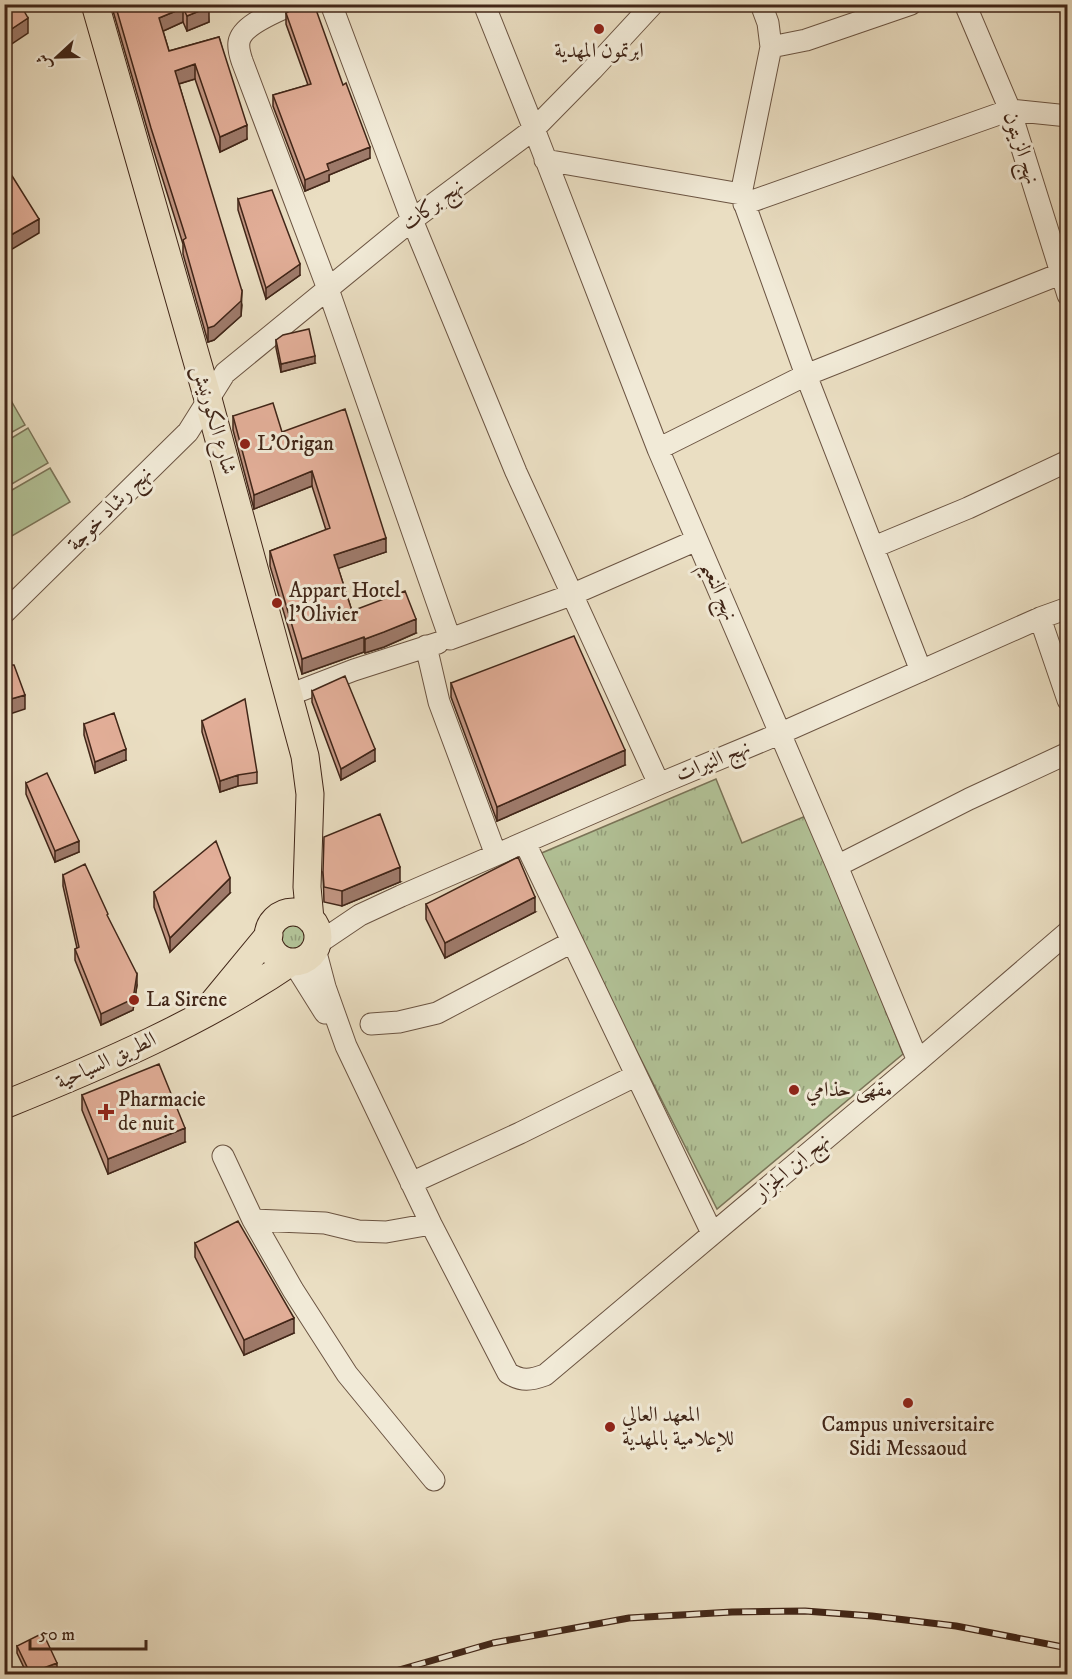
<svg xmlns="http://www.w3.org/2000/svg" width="1072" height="1679" font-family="'IM FELL DW Pica',Amiri,serif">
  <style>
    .grass { fill: url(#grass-tufts); stroke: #7a7458; stroke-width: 1.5 }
    .pitch { fill: #b2c297; stroke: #7a7458; stroke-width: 1.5 }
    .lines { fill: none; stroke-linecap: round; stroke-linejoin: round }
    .minor-casing { stroke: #6b5442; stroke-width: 23 }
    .major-casing { stroke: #412618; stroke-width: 29 }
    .minor { stroke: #f1ead7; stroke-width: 21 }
    .major { stroke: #eadec2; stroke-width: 27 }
    .rail-casing { stroke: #412618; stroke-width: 7 }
    .rail { stroke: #f1ead7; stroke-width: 4.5; stroke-dasharray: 14; stroke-linecap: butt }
    .wall { fill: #c29683; stroke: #412618; stroke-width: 1.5 }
    .shaded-wall { fill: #9e7a6a; stroke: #412618; stroke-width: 1.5 }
    .building { fill: #e2ae98; stroke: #412618; stroke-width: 1.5 }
    .poi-dot { fill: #8f2418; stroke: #f1ead7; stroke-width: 2 }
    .labels { text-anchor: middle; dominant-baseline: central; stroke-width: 6; stroke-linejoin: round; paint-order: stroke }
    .poi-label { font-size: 21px; fill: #412618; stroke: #f1ead7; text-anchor: start }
    .street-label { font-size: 21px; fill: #412618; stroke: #f1ead7 }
  </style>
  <defs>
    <pattern id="grass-tufts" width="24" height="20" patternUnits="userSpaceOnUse" patternTransform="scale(1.5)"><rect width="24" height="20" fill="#b2c297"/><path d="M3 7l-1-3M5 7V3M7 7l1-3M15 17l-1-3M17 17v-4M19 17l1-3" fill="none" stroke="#929d7a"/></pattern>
  </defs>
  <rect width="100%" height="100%" fill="#eadec2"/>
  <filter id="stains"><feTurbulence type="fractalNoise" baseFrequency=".00333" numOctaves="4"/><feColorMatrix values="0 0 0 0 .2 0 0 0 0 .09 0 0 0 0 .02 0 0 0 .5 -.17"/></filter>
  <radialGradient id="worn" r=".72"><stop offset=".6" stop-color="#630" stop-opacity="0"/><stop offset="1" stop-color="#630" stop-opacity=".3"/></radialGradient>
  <!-- grass -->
  <path class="grass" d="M716 779 742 843 808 815 903 1054 717 1209 537 855Z
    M277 938a16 16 0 1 1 32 0a16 16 0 1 1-32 0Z"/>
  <!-- pitch -->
  <path class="pitch" d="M5 390 25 425 5 436 4 391Z
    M28 428 48 463 5 488V442Z
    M50 468 70 502 5 540V494Z"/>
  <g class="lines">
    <!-- minor casing -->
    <g class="minor-casing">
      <path id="minor" d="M293 4C277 12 242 24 239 42 238 48 240 55 242 61L328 289 450 639 571 595 697 540
        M331 4 412 220 516 472 659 784
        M484 4 534 129 658 449 837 866 918 1061
        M761 4 768 23 771 47
        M911 4 806 40 771 47 741 194 806 375 921 671
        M965 4 1010 110 1068 295
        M545 160 741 194
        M744 204 1010 110 1068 116
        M658 449 806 375 1060 274
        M874 547 968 508 1068 461
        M4 613 188 432 225 373 412 220 534 129 592 70 653 4
        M1040 618 1068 700
        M426 646 439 702 496 855
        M289 695 354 670 438 643
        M525 843 712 1233
        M837 866 969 799 1068 753
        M317 944 360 915 401 896 659 784 779 734 1040 618 1068 608
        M315 949 325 987 346 1046 431 1224 508 1373C522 1382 531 1380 545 1375L918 1061 1068 932
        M293 962 325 1013
        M371 1024 399 1022 437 1013 572 942
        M223 1156 253 1220 293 1290 347 1374 434 1480
        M411 1183 520 1133 635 1076
        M253 1220 325 1223 358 1231 386 1232 431 1224"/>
    </g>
    <!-- major casing -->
    <g class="major-casing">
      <path id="major" d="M95 4 208 399 305 756 310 794 307 887 310 919
        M268 937a25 25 0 1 1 50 0a25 25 0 1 1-50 0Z
        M212 1004 269 935
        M4 1105C103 1065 203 1022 291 962"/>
    </g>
    <!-- minor -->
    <use href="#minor" class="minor"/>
    <!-- major -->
    <use href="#major" class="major"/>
    <!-- rail casing -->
    <g class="rail-casing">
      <path id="rail" d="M385 1674 493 1643 629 1618 732 1612 805 1611 872 1616 956 1626 1068 1648"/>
    </g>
    <!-- rail -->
    <use href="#rail" class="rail"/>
  </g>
  <!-- wall -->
  <path class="wall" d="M111 4H207L209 22 187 31 183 22 163 31 169 51 219 37 247 139 220 152 195 79 179 84 242 305 241 316 214 340 208 342 183 254V244L151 142Z
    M286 13 343 85 370 158 329 175V181L305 191 273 106V95L308 85 286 24Z
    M238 199 300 275 266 299 238 210Z
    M276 340 315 363 281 372 276 348Z
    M233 416 282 432 386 552 338 568 352 611 416 633 384 647 365 653 364 652 302 674 270 566V551L326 530 312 486 254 509 233 430Z
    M451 683 625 765 497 821 451 697Z
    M312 691 375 761 341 780 312 702Z
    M202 721 257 772V783L238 786 220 792 202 732Z
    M84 724 126 760 95 773 84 735Z
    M26 783 79 852 55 862 26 794Z
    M323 872 400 882 342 906 324 902Z
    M63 875 108 918 137 985 133 1010 101 1025 75 960V949L77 948 63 886Z
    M154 892 230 893 170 952 154 907Z
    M426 904 535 912 445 958 426 919Z
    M82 1095 185 1142 108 1174 82 1110Z
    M195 1243 294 1333 244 1355 195 1257Z
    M17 1646 57 1670 46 1674H27L17 1653Z"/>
  <!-- shaded-wall -->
  <path class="shaded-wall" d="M231 4H242L231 11Z
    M209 7V22L187 31V16Z
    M183 8V22L159 33V18Z
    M28 18V33L4 49V34Z
    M195 64V79L175 85V71Z
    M247 125V139L220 152V137Z
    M370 147V158L329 175V181L305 191V180L327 164Z
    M39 219V233L4 254V239Z
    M300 264V275L266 299V288Z
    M242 291 241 316 214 340 208 342V328Z
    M315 356V363L281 372V364Z
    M312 471V486L254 509V495Z
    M386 538V552L334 570V555Z
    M416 619V633L384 647 365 653V639Z
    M364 637V652L302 674V659Z
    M25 695V709L4 716V701Z
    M126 749V760L95 773V762Z
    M375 749V761L341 780V769Z
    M625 750V765L497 821V807Z
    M238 775V786L220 792V781Z
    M79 841V852L55 862V851Z
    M400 867V882L342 906V891Z
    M230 878V893L170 952V938Z
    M535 897V912L445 958V943Z
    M137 974V985L133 1010 101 1025V1014Z
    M185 1128V1142L108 1174V1159Z
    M294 1318V1333L244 1355V1340Z
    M57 1663V1670L46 1674H30V1673Z"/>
  <!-- building -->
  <path class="building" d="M4 4H20L28 18 4 34Z
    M115 4H207L209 7 187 16 183 8 159 18 169 51 219 37 247 125 220 137 195 64 175 71 242 291 241 301 214 326 208 328 183 240 186 238 151 128Z
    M302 4H314L343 85 346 83 370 147 327 164 329 170 305 180 273 95 311 84 286 13Z
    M4 163 39 219 4 239Z
    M272 190 300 264 266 288 238 199Z
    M309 329 315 356 281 364 276 340 283 335Z
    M273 403 282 432 345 409 386 538 334 555 352 611 405 591 416 619 384 632 365 639 364 637 302 659 270 551 330 528 312 471 254 495 233 416Z
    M574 636 625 750 497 807 451 683Z
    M4 665H14L25 695 4 701Z
    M345 676 375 749 341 769 312 691Z
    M245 699 257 772 238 775 220 781 202 721Z
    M114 713 126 749 95 762 84 724Z
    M47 773 79 841 55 851 26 783Z
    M380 814 400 867 342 891 324 887 323 872 324 837Z
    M216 841 230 878 170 938 154 892Z
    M518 857 535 897 445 943 426 904Z
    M85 864 108 914 107 915 137 974 133 999 101 1014 75 949 79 947 63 875Z
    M159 1064 185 1128 108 1159 82 1095Z
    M238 1221 294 1318 244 1340 195 1243Z
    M43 1633 57 1663 30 1673 17 1646Z"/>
  <!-- markers -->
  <g class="poi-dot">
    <circle cx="599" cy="29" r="6"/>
    <circle cx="245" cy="444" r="6"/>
    <circle cx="277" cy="603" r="6"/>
    <circle cx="134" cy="1000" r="6"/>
    <circle cx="794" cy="1090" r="6"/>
    <path d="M103 1103h6v6h6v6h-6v6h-6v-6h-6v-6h6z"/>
    <circle cx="908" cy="1403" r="6"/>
    <circle cx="610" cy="1427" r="6"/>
  </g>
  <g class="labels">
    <!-- poi labels -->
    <g class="poi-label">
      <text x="599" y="51" text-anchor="middle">ابرتمون المهدية</text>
      <text x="257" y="444">L'Origan</text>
      <text x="289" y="591">Appart Hotel<tspan x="289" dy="24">l'Olivier</tspan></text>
      <text x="146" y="1000">La Sirene</text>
      <text x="806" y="1090">مقهى حذامي</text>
      <text x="118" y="1100">Pharmacie<tspan x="118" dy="24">de nuit</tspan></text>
      <text x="622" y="1415">المعهد العالي<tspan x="622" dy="24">للإعلامية بالمهدية</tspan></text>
      <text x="908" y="1425" text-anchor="middle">Campus universitaire<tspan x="908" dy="24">Sidi Messaoud</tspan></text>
    </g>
    <!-- street labels -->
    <g class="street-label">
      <text transform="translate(1021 148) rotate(72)">نهج الزيتون</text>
      <text transform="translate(433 205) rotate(-37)">نهج بركات</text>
      <text transform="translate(214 420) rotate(74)">شارع الكورنيش</text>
      <text transform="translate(110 509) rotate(-45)">نهج رشاد خوجة</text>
      <text transform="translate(719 591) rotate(67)">نهج النعيم</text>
      <text transform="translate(713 761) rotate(-22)">نهج النيرات</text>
      <text transform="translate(106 1061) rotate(-25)">الطريق السياحية</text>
      <text transform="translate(792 1167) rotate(-40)">نهج ابن الجزار</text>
    </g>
  </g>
  <!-- margin -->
  <rect width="1072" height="1679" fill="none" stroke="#eadec2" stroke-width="24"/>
  <rect x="6" y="6" width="1060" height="1667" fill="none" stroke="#412618" stroke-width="3"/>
  <rect x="12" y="12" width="1048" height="1655" fill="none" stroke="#412618" stroke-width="1.5"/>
  <!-- north arrow -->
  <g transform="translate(57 57) rotate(248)" stroke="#f1ead7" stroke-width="4.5" paint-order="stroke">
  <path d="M0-4.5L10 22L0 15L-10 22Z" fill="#412618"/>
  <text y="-9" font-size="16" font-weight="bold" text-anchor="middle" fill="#412618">ش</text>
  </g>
  <!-- scale -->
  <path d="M30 1640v9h116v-9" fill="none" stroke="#412618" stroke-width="3"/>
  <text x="39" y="1640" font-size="18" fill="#412618" stroke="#f1ead7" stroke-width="4.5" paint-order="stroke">50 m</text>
  <rect width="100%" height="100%" filter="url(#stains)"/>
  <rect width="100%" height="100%" fill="url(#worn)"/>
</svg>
